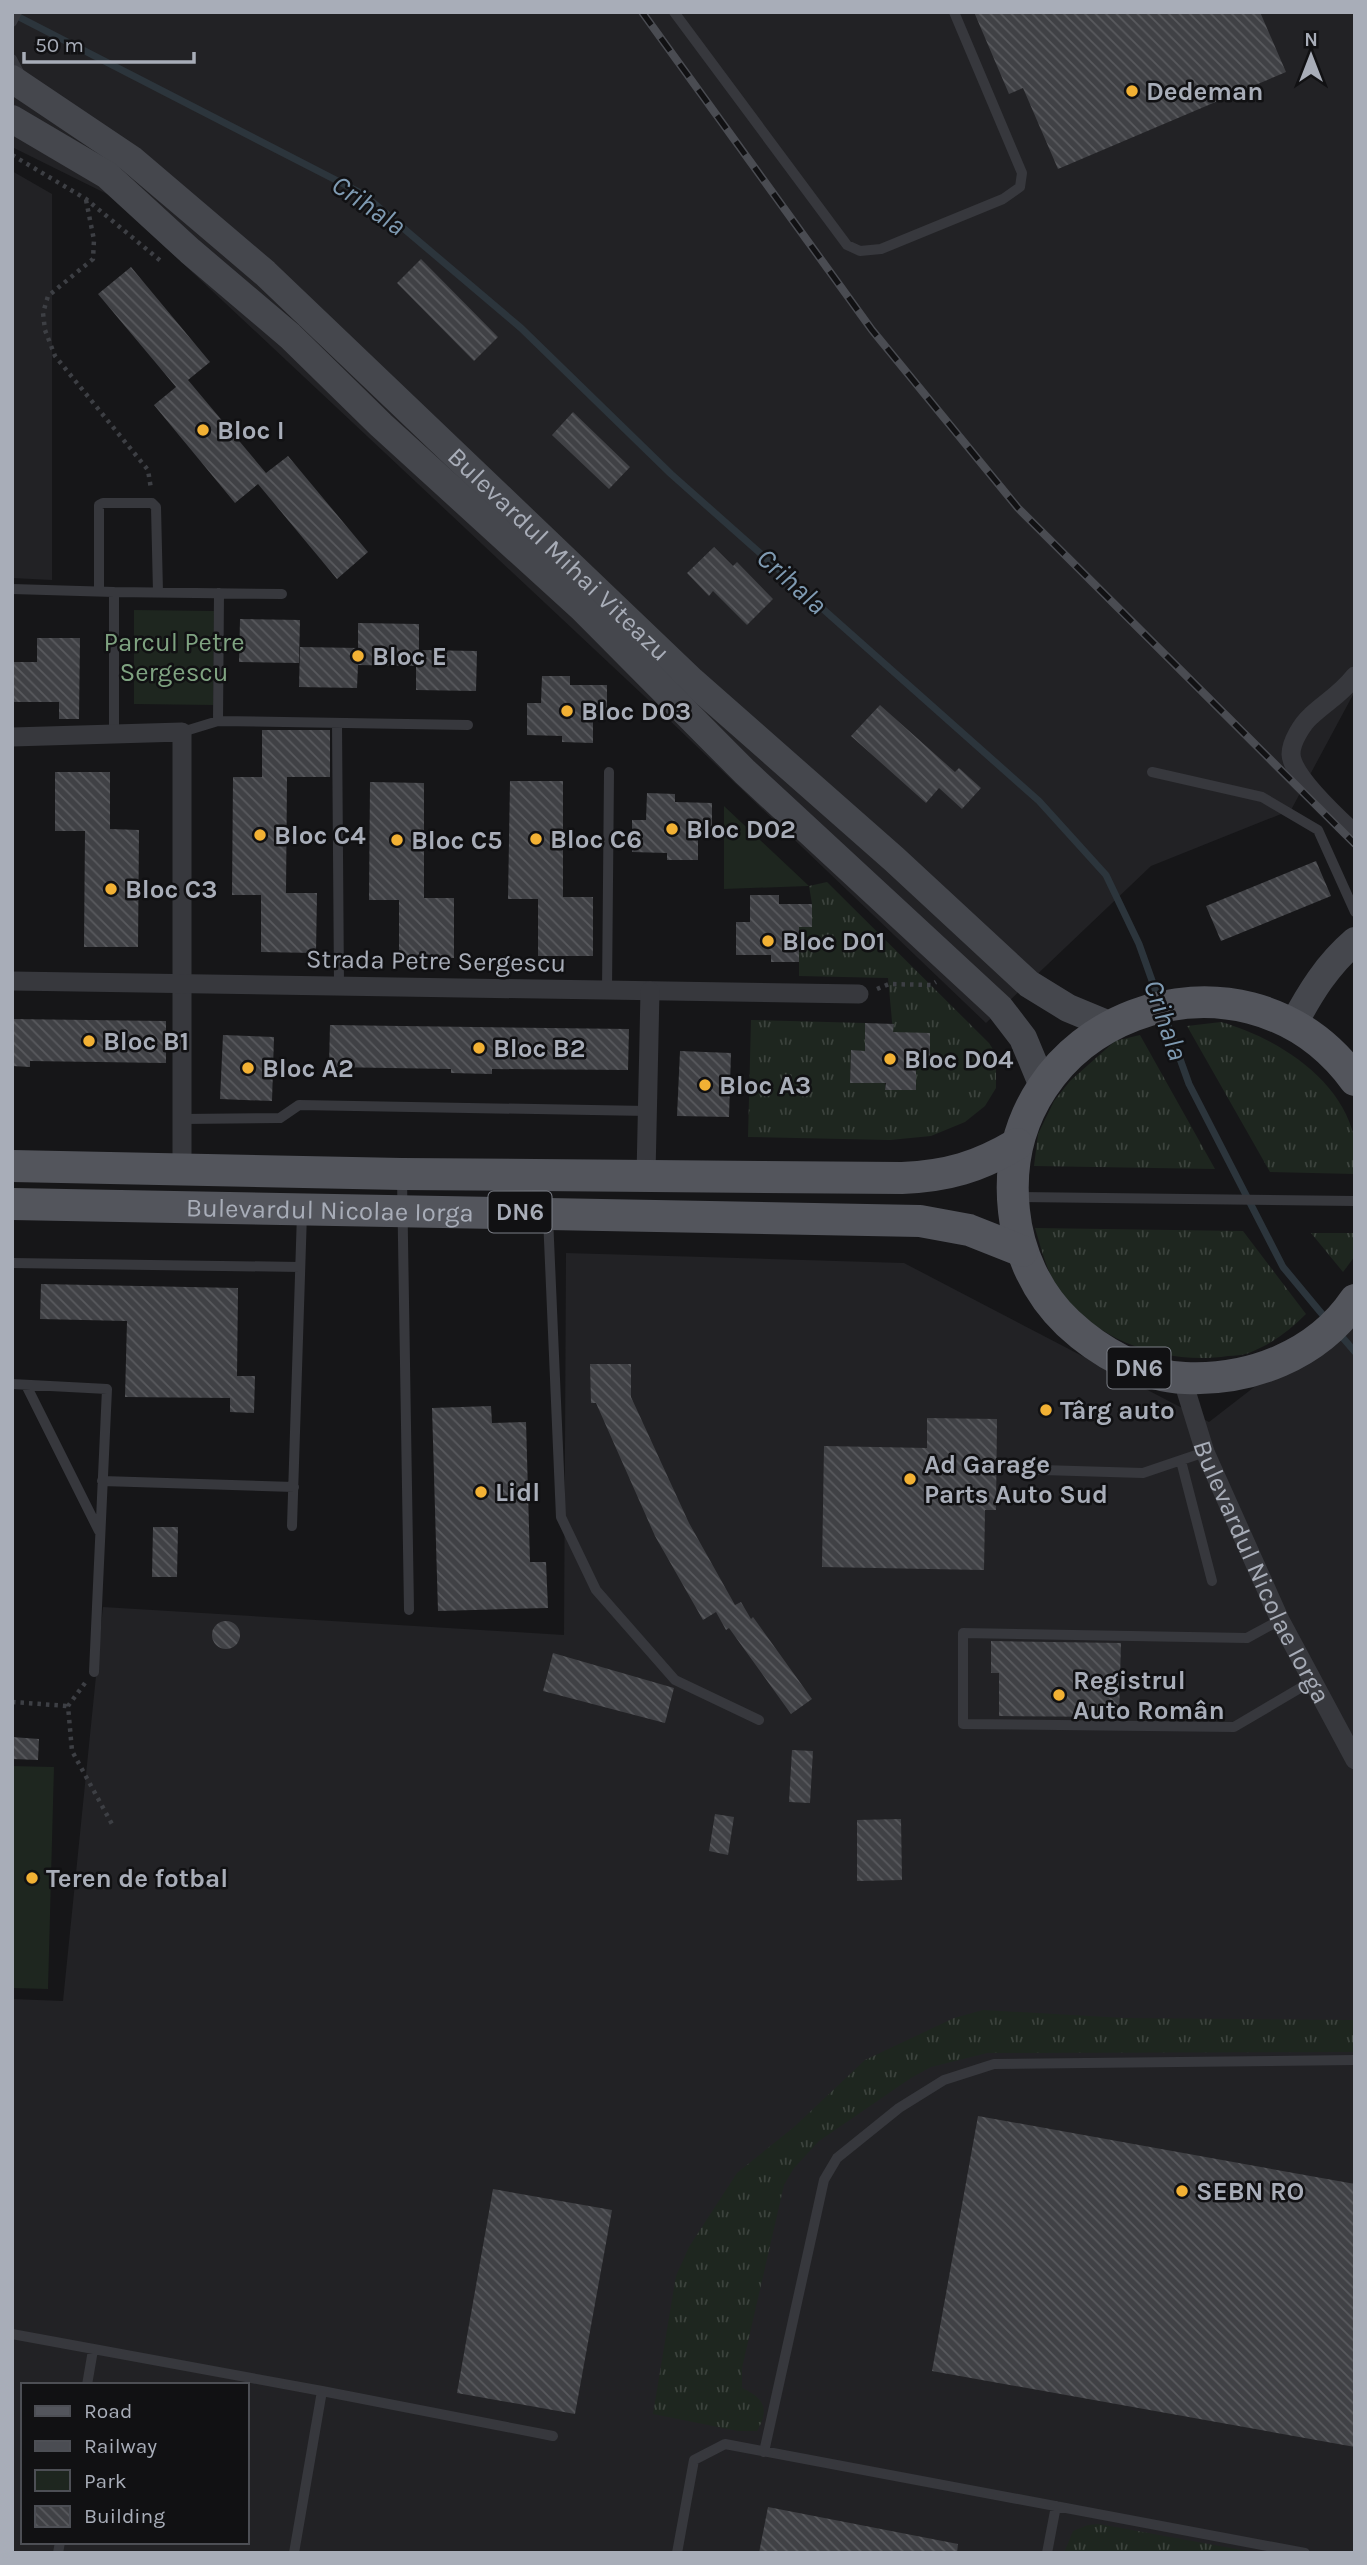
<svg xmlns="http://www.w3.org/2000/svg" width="1367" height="2565" font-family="Karla,sans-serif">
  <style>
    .built { fill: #222225; fill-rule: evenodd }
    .grass { fill: url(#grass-tufts) }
    .green { fill: #1e261f }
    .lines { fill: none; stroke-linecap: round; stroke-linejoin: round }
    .stream { stroke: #2c353c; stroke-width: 7 }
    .building { fill: url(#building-back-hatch) }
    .path { stroke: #3d3f44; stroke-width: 4.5; stroke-dasharray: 3.5 5; stroke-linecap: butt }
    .service { stroke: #37383d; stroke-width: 10 }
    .minor { stroke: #37383d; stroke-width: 19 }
    .secondary { stroke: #45474d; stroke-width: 28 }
    .primary { stroke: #53555c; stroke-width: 32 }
    .rail-casing { stroke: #4a4c52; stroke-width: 8 }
    .rail { stroke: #111113; stroke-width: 5; stroke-dasharray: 16; stroke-linecap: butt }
    .poi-dot { fill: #f2b134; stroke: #111113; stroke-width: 2.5 }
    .labels { text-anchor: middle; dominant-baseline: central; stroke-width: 5; stroke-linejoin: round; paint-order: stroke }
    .shield { fill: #111113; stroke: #7b7e86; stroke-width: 2 }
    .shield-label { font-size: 24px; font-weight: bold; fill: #a8adb8 }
    .poi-label { font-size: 26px; font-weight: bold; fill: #a8adb8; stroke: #111113; text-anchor: start }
    .street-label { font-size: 26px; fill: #a8adb8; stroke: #111113 }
    .park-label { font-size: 26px; fill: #7fa381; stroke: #111113 }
    .water-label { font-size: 28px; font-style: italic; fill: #7f9bb3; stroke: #111113 }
  </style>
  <defs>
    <pattern id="grass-tufts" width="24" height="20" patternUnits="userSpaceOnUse" patternTransform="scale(1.75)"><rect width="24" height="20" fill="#1e261f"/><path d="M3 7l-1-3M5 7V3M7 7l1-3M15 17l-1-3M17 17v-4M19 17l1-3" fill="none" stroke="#3c433d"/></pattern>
    <pattern id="building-back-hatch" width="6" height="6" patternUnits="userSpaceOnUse" patternTransform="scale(1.75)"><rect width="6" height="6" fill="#404145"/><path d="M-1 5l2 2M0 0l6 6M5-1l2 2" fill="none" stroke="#595a5e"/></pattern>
  </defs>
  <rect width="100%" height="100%" fill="#161618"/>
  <!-- built -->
  <path class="built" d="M12 12H1355V691L1291 810 1151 866 986 1023 642 694 111 196 12 147Z
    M12 171 52 194V580L12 578Z
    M566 1253 904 1263 1209 1422 1355 1309V2553H12V1999L63 2001 103 1607 564 1635ZM23 2385H247V2542H23Z"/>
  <!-- grass -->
  <path class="grass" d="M827 882 989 1043 996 1054V1088L985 1106 965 1122 931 1136 890 1140 748 1137 751 1020 865 1023V1051H851L850 1083H885L886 1090H916V1067H930L893 1032 888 978 799 976V927L812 904 809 886Z
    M1221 1022C1275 1037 1341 1078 1354 1137 1357 1148 1355 1162 1355 1174L1270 1172 1187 1026Z
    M1140 1035 1215 1169 1034 1166 1038 1134 1054 1101 1070 1081 1115 1041Z
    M1035 1228 1243 1231 1306 1314C1289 1331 1272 1344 1249 1353 1243 1355 1235 1356 1228 1356 1169 1365 1103 1344 1064 1297 1048 1278 1042 1251 1035 1228Z
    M1311 1233H1355V1256L1343 1272Z
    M983 2010 1124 2018 1355 2020V2052L987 2053 931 2067 911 2078 819 2141 794 2168 784 2185 742 2368V2388C764 2398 770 2409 757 2431H738L653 2414 676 2276 689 2247 737 2173 794 2127 865 2060 954 2018Z
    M1099 2524 1258 2553H1064L1073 2531 1088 2525Z"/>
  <!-- green -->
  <path class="green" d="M134 610 214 611 213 705 134 704Z
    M724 806 809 886 724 889Z
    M12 1766 54 1767 48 1989 12 1988Z"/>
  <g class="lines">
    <!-- stream -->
    <path class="stream" d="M13 14 363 194 521 328 671 474 1039 801 1106 875 1139 944 1160 1003
      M1165 1017 1189 1084 1283 1267 1327 1320
      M1337 1331 1355 1352"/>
  </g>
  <!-- building -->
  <path class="building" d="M974 12H1260L1286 72 1058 169 1023 88 1009 94Z
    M421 259 498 337 474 361 397 283Z
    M131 267 210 362 188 380 266 473 288 456 368 552 337 579 258 484 235 503 154 405 176 387 98 294Z
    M573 412 630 467 609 489 552 435Z
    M714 547 733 566 737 562 773 599 747 625 713 591 709 596 687 573Z
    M240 619 300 620 299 663 239 662Z
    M358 623 419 624V650L477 651 476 691 416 690V666L358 665 357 688 299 687 300 647 358 648Z
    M37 638H80L79 719H59V702H12V662H37Z
    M542 676H570V685H607V719H593V743L562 742V736L527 735V703H541Z
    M880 705 955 772 959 768 981 788 962 809 939 788 926 803 851 736Z
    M262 730H330V777H287L286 893H317L316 953 261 952V895H232L233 777H262Z
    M55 772H110V829L139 830 138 947H84L85 831H55Z
    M510 781H563V897H593V956H538V899H508Z
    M370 782 424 783V898H454V958H399V900H369Z
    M647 793 675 794V802L712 803V837H698V860H667V853L632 852V820H646Z
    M1316 861 1331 896 1221 941 1206 906Z
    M750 895H779V904H812V927H799V962H771V955H736V922H750Z
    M12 1019 166 1021V1063L30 1061V1067L12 1066Z
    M865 1023 894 1024 893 1032 930 1033V1067H916V1090H885L886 1083H850L851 1050 865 1051Z
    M330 1025 629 1029 628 1070 492 1069V1074L451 1073V1069L329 1067Z
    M223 1035 274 1037 272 1101 220 1099Z
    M680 1051 731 1053 729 1117 677 1116Z
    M41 1284 238 1288 237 1376H255L254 1413 230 1412V1398L125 1397 127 1321 40 1319Z
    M590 1364H631V1397L689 1523 735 1605 741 1602 751 1619 753 1617 812 1699 791 1714 729 1628 726 1630 716 1612 703 1620 655 1536 596 1403H591Z
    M491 1406 492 1423 526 1422 530 1562H546L548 1608 438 1611 432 1408Z
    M927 1418 997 1419 996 1510H985L984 1570 822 1567 824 1446 927 1448Z
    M153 1527H178L177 1577H152Z
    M212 1635a14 14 0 1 1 28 0a14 14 0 1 1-28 0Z
    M991 1641 1121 1643 1119 1717 999 1716V1673H991Z
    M553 1653 674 1688 665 1723 543 1691Z
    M12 1737 39 1739 38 1760 12 1759Z
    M792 1750 813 1751 810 1803 789 1802Z
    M715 1814 734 1817 728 1855 709 1851Z
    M901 1819 902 1880 857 1881V1820Z
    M978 2116 1355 2184V2447L932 2371Z
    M493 2189 612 2210 575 2414 457 2393Z
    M768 2507 958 2544 957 2553H759Z"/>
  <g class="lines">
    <!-- path -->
    <path class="path" d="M12 155 86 199 162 262
      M86 200 94 240 93 259 48 296 43 313 45 330 55 356 148 470 151 489
      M877 989 889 984 931 985 936 982
      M85 1683 68 1706 72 1751 113 1826
      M12 1702 68 1706"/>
    <!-- service -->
    <path class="service" d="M674 12 847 245 860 251 881 249 1003 199 1020 187 1022 173 954 12
      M12 22 17 12
      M12 59 21 76
      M12 589 114 592V735
      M99 591V505L103 503H152L156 507 158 592
      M114 592 282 594
      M218 721 219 593
      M337 723 339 984
      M182 732 218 721 468 725
      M1152 772 1262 797 1318 830 1355 912
      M607 991 609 772
      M182 1119 280 1118 299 1105 648 1111
      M402 1178 409 1610
      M1020 1197 1355 1201
      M548 1217 561 1517 596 1590 675 1680 759 1720
      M12 1263 300 1267
      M12 1384 107 1389 94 1672
      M26 1385 99 1531
      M1181 1461 1212 1581
      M1010 1469 1143 1473 1205 1452
      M102 1481 294 1487
      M292 1526 302 1213
      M1280 1620 1247 1638 963 1633V1724L1234 1727 1312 1681
      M12 2334 322 2391 294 2553
      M87 2385 93 2350
      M322 2391 553 2436
      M764 2452 824 2180 837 2158 899 2108 944 2080 994 2064 1355 2060
      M58 2553 60 2542
      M677 2553 694 2460 725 2444 1305 2553
      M1047 2553 1056 2506"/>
    <!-- minor -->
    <g class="minor">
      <path d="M1355 676C1340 695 1327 701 1311 716 1302 724 1291 742 1291 754 1292 777 1338 818 1355 834"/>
      <path d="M12 737 182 732V1169"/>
      <path d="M12 981 859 994"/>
      <path d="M646 1175 650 991"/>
      <path id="s1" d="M1182 1378 1205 1452 1280 1620 1355 1760"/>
    </g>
    <!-- secondary -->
    <g class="secondary">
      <path id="s2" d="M12 79 131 159 265 273 692 681 894 859 1029 984 1068 1008 1109 1025"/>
      <path d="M12 119 107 175 190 251 290 336 381 425 582 608 745 772 1000 1008 1023 1038 1043 1086"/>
      <path d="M1293 1025C1310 993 1327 965 1355 941"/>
    </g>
    <!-- primary -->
    <g class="primary">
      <path d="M1355 1080C1241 925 993 1019 1014 1211 1018 1252 1037 1294 1068 1323 1099 1352 1141 1376 1185 1378 1249 1381 1317 1356 1355 1300"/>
      <path d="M12 1166 402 1174 902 1178C948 1176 978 1167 1017 1144"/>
      <path id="s3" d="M12 1204 920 1221 969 1230 1022 1251"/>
    </g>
    <!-- rail casing -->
    <g class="rail-casing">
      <path id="rail" d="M642 12 872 330 1018 508 1355 844"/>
    </g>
    <!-- rail -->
    <use href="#rail" class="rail"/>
  </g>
  <!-- markers -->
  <g class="poi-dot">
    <circle cx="1132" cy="91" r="7"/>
    <circle cx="203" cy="430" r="7"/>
    <circle cx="358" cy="656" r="7"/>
    <circle cx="567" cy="711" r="7"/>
    <circle cx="672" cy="829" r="7"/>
    <circle cx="260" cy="835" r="7"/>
    <circle cx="536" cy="839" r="7"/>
    <circle cx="397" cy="840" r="7"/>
    <circle cx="111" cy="889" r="7"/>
    <circle cx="768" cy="941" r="7"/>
    <circle cx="89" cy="1041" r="7"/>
    <circle cx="479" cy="1048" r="7"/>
    <circle cx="890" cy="1059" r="7"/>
    <circle cx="248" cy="1068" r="7"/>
    <circle cx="705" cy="1085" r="7"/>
    <circle cx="1046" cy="1410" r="7"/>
    <circle cx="910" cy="1479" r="7"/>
    <circle cx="481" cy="1492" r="7"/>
    <circle cx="1059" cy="1695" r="7"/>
    <circle cx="32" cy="1878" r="7"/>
    <circle cx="1182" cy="2191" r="7"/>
  </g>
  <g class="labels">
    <!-- shield labels -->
    <g class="shield">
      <rect x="488.5" y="1191.5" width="63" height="41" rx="5"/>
      <rect x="1107.5" y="1347.5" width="63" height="41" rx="5"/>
    </g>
    <g class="shield-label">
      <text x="520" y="1212">DN6</text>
      <text x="1139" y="1368">DN6</text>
    </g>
    <!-- poi labels -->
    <g class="poi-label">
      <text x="1146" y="91">Dedeman</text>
      <text x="217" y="430">Bloc I</text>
      <text x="372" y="656">Bloc E</text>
      <text x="581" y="711">Bloc D03</text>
      <text x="686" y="829">Bloc D02</text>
      <text x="274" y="835">Bloc C4</text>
      <text x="550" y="839">Bloc C6</text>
      <text x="411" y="840">Bloc C5</text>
      <text x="125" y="889">Bloc C3</text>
      <text x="782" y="941">Bloc D01</text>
      <text x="103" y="1041">Bloc B1</text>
      <text x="493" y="1048">Bloc B2</text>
      <text x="904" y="1059">Bloc D04</text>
      <text x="262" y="1068">Bloc A2</text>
      <text x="719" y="1085">Bloc A3</text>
      <text x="1060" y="1410">Târg auto</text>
      <text x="924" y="1464">Ad Garage<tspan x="924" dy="30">Parts Auto Sud</tspan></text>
      <text x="495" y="1492">Lidl</text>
      <text x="1073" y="1680">Registrul<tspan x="1073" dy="30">Auto Român</tspan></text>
      <text x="46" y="1878">Teren de fotbal</text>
      <text x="1196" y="2191">SEBN RO</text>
    </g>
    <!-- street labels -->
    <g class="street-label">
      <text stroke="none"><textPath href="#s2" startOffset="726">Bulevardul Mihai Viteazu</textPath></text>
      <text transform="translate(436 961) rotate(1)">Strada Petre Sergescu</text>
      <text stroke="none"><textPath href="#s3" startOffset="318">Bulevardul Nicolae Iorga</textPath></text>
      <text stroke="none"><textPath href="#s1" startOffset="210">Bulevardul Nicolae Iorga</textPath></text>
    </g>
    <!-- park labels -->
    <g class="park-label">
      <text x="174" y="642">Parcul Petre<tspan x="174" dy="30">Sergescu</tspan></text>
    </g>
    <!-- water labels -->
    <g class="water-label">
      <text transform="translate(369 205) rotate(35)">Crihala</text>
      <text transform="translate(792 581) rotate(42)">Crihala</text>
      <text transform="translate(1166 1020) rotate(71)">Crihala</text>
    </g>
  </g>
  <!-- border -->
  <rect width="1367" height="2565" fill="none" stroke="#a8adb8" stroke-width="28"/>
  <!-- legend -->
  <rect x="21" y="2383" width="228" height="161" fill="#111113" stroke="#4d4f55" stroke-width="2"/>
  <rect x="35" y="2406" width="35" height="10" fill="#53555c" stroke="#4d4f55" stroke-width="2"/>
  <text x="84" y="2418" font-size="21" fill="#a8adb8">Road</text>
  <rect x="35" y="2441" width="35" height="10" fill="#4a4c52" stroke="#4d4f55" stroke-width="2"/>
  <text x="84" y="2453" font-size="21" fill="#a8adb8">Railway</text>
  <rect x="35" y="2470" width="35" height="21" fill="#1e261f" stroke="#4d4f55" stroke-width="2"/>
  <text x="84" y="2488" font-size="21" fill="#a8adb8">Park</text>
  <rect x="35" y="2506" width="35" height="21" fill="url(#building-back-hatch)" stroke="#4d4f55" stroke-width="2"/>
  <text x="84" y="2523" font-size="21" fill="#a8adb8">Building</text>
  <!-- north arrow -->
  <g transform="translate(1311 56)" stroke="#111113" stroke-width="5" paint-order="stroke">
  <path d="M0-5L12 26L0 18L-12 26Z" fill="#a8adb8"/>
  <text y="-10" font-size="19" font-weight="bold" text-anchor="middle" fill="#a8adb8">N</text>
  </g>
  <!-- scale -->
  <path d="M24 52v10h170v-10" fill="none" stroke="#a8adb8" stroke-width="3.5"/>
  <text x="35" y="52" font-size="21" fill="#a8adb8" stroke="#111113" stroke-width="5" paint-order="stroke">50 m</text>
</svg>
